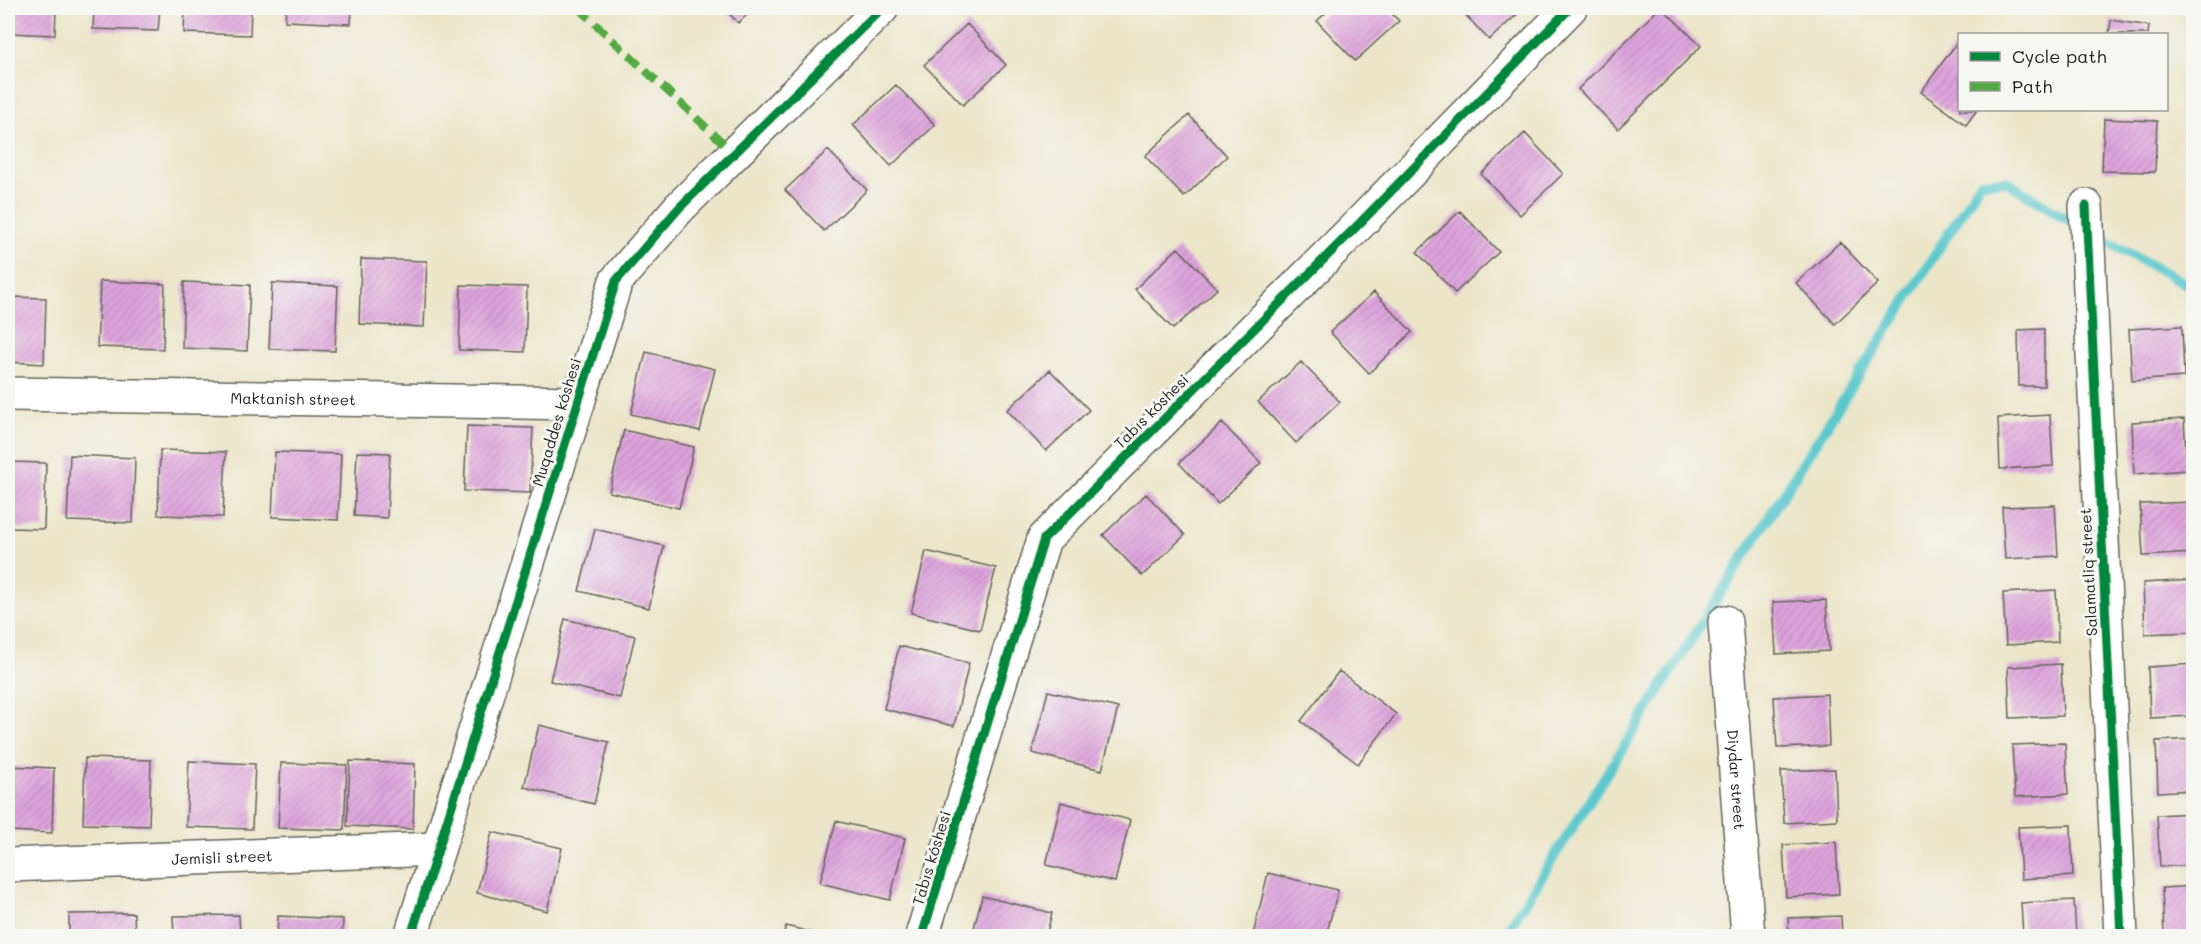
<svg xmlns="http://www.w3.org/2000/svg" width="2201" height="944" font-family="Mali,sans-serif">
  <style>
    .lines { fill: none; stroke-linecap: round; stroke-linejoin: round }
    .stream { stroke: #5bc8ce; stroke-width: 10 }
    .building { fill: url(#building-hatch) }
    .minor-casing { stroke: #646359; stroke-width: 36 }
    .minor { stroke: #fff; stroke-width: 33 }
    .quiet { stroke: #52a943; stroke-width: 8; stroke-dasharray: 15 8; stroke-linecap: butt }
    .cycleway-casing { stroke: #f6f6f2; stroke-width: 13 }
    .cycleway { stroke: #00873e; stroke-width: 9 }
    .labels { text-anchor: middle; dominant-baseline: central; stroke-width: 6; stroke-linejoin: round; paint-order: stroke }
    .street-label { font-size: 15px; fill: #1c1c1c; stroke: #f6f6f2 }
  </style>
  <defs>
    <pattern id="building-hatch" width="6" height="6" patternUnits="userSpaceOnUse" patternTransform="scale(1.5)"><rect width="6" height="6" fill="#dea4dc"/><path d="M-1 1l2-2M0 6l6-6M5 7l2-2" fill="none" stroke="#be8dbc"/></pattern>
  </defs>
  <rect width="100%" height="100%" fill="#f6f6f2"/>
  <filter id="ink" filterUnits="userSpaceOnUse"><feTurbulence type="fractalNoise" baseFrequency=".0167" numOctaves="2"/><feDisplacementMap in="SourceGraphic" scale="12" xChannelSelector="R" yChannelSelector="G"/><feConvolveMatrix kernelMatrix="1 2 1 2 8 2 1 2 1" color-interpolation-filters="sRGB"/></filter>
  <filter id="wash" filterUnits="userSpaceOnUse"><feTurbulence type="fractalNoise" baseFrequency=".008" numOctaves="4" result="noise"/><feDisplacementMap in="SourceGraphic" scale="24" xChannelSelector="R" yChannelSelector="G"/><feGaussianBlur stdDeviation="1.35" result="paint"/><feColorMatrix in="noise" values="0 0 0 0 0 0 0 0 0 0 0 0 0 0 0 0 0 1.4 0 .05"/><feComposite in="paint" operator="in"/></filter>
  <g filter="url(#wash)">
    <rect width="100%" height="100%" fill="#ebe6ca"/>
    <g class="lines">
      <!-- stream -->
      <path class="stream" d="M2102 239 2194 288
        M1504 936 1981 182 2006 181 2071 222"/>
    </g>
    <g id="blocks">
      <!-- building -->
      <path class="building" d="M8 8H56L55 35 8 33Z
        M94 8H160L158 31 93 29Z
        M185 8H251L250 35 184 33Z
        M286 8H352L351 24 285 21Z
        M724 8H755L738 23Z
        M1331 8H1386L1399 21 1355 61 1317 21Z
        M1459 8H1524L1489 40Z
        M1659 8H1662L1701 46 1618 129 1578 89Z
        M2111 20 2149 26 2148 34H2109Z
        M967 24 1006 65 963 105 924 65Z
        M1956 44 1960 46V110H1977L1966 125 1921 92Z
        M896 85 935 125 891 166 853 125Z
        M1189 115 1227 156 1184 197 1145 156Z
        M2104 119 2157 121 2155 172 2102 171Z
        M1525 133 1563 174 1520 215 1481 174Z
        M828 150 867 190 824 231 785 190Z
        M1460 211 1499 252 1455 293 1417 252Z
        M1840 242 1878 283 1835 324 1796 283Z
        M1178 248 1217 289 1173 329 1135 289Z
        M361 259 427 261 424 327 359 324Z
        M100 281 165 284 163 349 97 347Z
        M184 282 250 285 247 351 182 348Z
        M272 283 338 286 335 351 269 349Z
        M461 285 527 287 525 352 459 350Z
        M1374 292 1412 332 1369 373 1330 332Z
        M8 297 46 298 44 364 8 362Z
        M2182 326 2184 377 2132 381 2129 329Z
        M2044 329V386H2019L2018 330Z
        M646 352 715 369 700 431 631 414Z
        M1301 362 1340 402 1296 443 1258 402Z
        M1050 370 1089 410 1046 451 1007 410Z
        M2050 415 2053 466 2000 469 1998 418Z
        M2184 419 2187 470 2134 474 2132 422Z
        M1222 423 1261 463 1218 504 1179 463Z
        M467 426 533 428 530 493 464 491Z
        M624 430 694 447 679 508 609 492Z
        M160 450 226 452 223 517 158 515Z
        M275 452 341 454 338 520 272 517Z
        M357 452 390 453 387 518 354 516Z
        M70 455 135 458 133 523 67 521Z
        M8 462 46 463 44 529 8 528Z
        M1146 494 1185 535 1142 576 1103 535Z
        M2193 502 2194 553 2143 556 2140 504Z
        M2055 505 2058 556 2005 559 2002 507Z
        M595 529 664 546 649 608 579 591Z
        M926 551 996 568 980 630 911 613Z
        M2194 580V632L2145 634 2143 583Z
        M2056 590 2058 642 2006 645 2003 593Z
        M1826 600 1829 651 1776 654 1773 602Z
        M565 619 635 636 620 698 550 681Z
        M899 646 969 663 954 726 884 709Z
        M2061 664 2063 716 2010 718 2008 667Z
        M2194 664V716L2150 718 2148 667Z
        M1339 671 1396 714 1358 764 1301 721Z
        M1048 691 1118 708 1102 770 1032 753Z
        M1827 694 1829 746 1777 748 1774 697Z
        M539 725 609 742 594 804 524 787Z
        M2194 739V790L2158 792 2156 741Z
        M2065 743 2068 794 2015 797 2012 745Z
        M85 758 151 760 149 826 83 824Z
        M189 761 255 764 252 829 186 827Z
        M350 761 415 764 413 829 347 826Z
        M281 763 347 765 344 830 278 828Z
        M8 766 54 768 52 833 8 831Z
        M1835 769 1837 820 1784 823 1781 771Z
        M1061 802 1130 820 1115 882 1046 865Z
        M2194 813V865L2160 867 2157 815Z
        M836 821 905 838 890 900 820 883Z
        M2071 825 2073 876 2021 879 2018 827Z
        M492 832 562 848 547 911 477 893Z
        M1836 842 1839 894 1786 897 1783 845Z
        M1268 873 1338 890 1326 936 1253 935Z
        M2194 886V936H2164L2162 888Z
        M982 896 1052 913 1046 936H972Z
        M2074 900 2076 936H2023L2021 903Z
        M134 913 135 936H69V914Z
        M239 915 240 936H174L173 916Z
        M278 916 343 919 342 936H277Z
        M1841 916 1842 936H1789L1788 918Z
        M786 926 826 936H783Z"/>
    </g>
  </g>
  <g filter="url(#ink)">
    <use href="#blocks" fill-opacity="0" stroke="#646359" stroke-width="1.5"/>
    <g class="lines">
      <!-- minor casing -->
      <g class="minor-casing">
        <g id="minor">
          <path d="M2086 206 2121 936"/>
          <path id="s1" d="M8 394 578 403"/>
          <path id="s2" d="M1725 622 1748 936"/>
          <path id="s3" d="M8 865 438 849"/>
          <path d="M411 936 616 281 679 208 882 8"/>
          <path d="M922 936 1044 539 1358 225 1570 8"/>
        </g>
      </g>
      <!-- minor -->
      <use href="#minor" class="minor"/>
      <!-- quiet -->
      <path class="quiet" d="M578 8 734 153"/>
      <!-- cycleway casing -->
      <g class="cycleway-casing">
        <path id="cycleway" d="M2086 206 2121 936
          M411 936 616 281 679 208 882 8
          M922 936 1044 539 1358 225 1570 8"/>
      </g>
      <!-- cycleway -->
      <use href="#cycleway" class="cycleway"/>
    </g>
  </g>
  <g class="labels">
    <!-- street labels -->
    <g class="street-label">
      <text stroke="none"><textPath href="#s1" startOffset="285">Maktanish street</textPath></text>
      <text transform="translate(1151 411) rotate(-45)">Tabıs kóshesi</text>
      <text transform="translate(556 422) rotate(-73)">Muqaddes kóshesi</text>
      <text transform="translate(2088 572) rotate(-93)">Salamatliq street</text>
      <text stroke="none"><textPath href="#s2" startOffset="158">Diydar street</textPath></text>
      <text stroke="none"><textPath href="#s3" startOffset="214">Jemisli street</textPath></text>
      <text transform="translate(931 858) rotate(-73)">Tabıs kóshesi</text>
    </g>
  </g>
  <!-- margin -->
  <rect width="2201" height="944" fill="none" stroke="#f6f6f2" stroke-width="30"/>
  <!-- legend -->
  <rect x="1958" y="33" width="210" height="78" fill="#f6f6f2" stroke="#9f9f9c" stroke-width="1.5"/>
  <rect x="1970" y="52" width="30" height="9" fill="#00873e" stroke="#9f9f9c" stroke-width="1.5"/>
  <text x="2012" y="63" font-size="18" fill="#1c1c1c">Cycle path</text>
  <rect x="1970" y="82" width="30" height="9" fill="#52a943" stroke="#9f9f9c" stroke-width="1.5"/>
  <text x="2012" y="93" font-size="18" fill="#1c1c1c">Path</text>
</svg>
